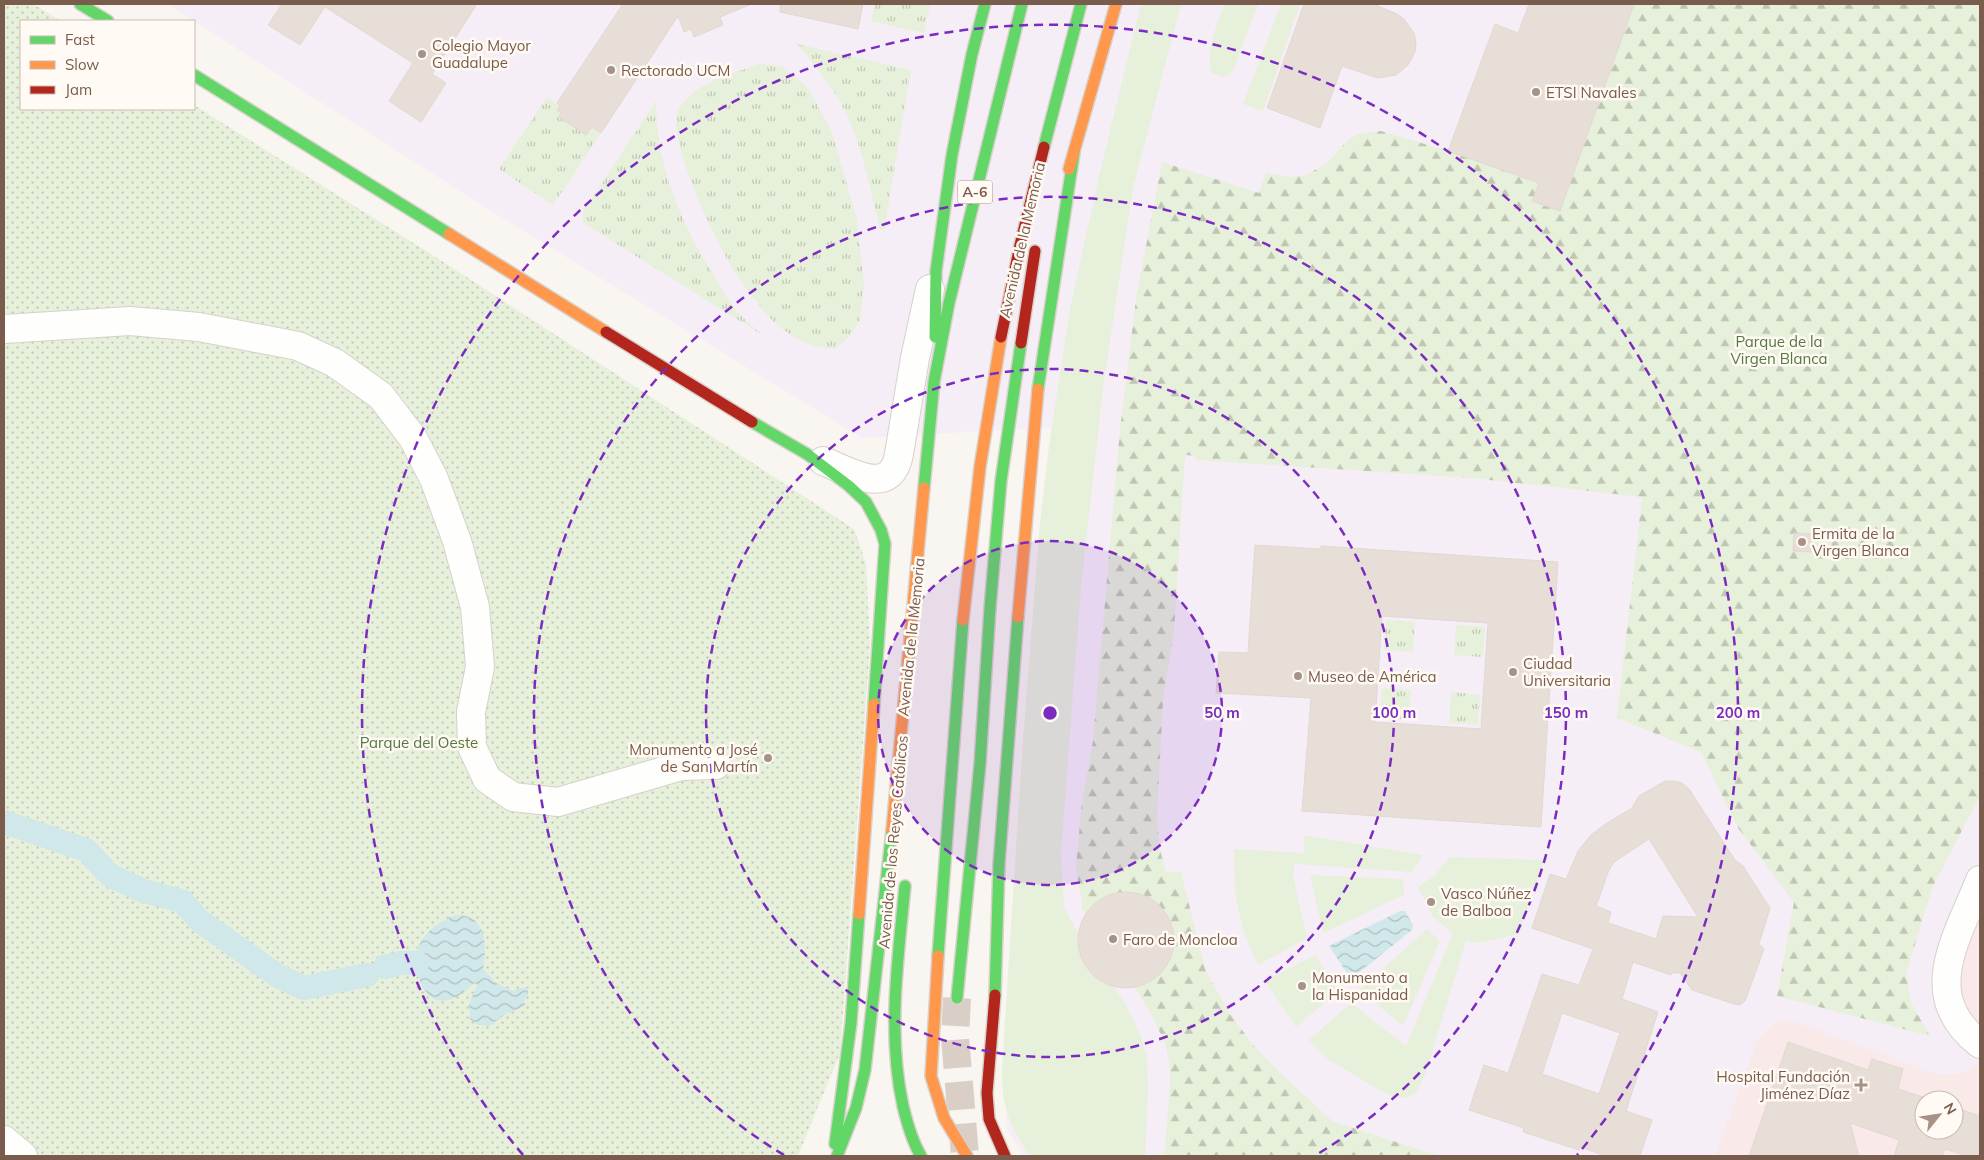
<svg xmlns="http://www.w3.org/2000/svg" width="1984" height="1160" font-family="Mulish,sans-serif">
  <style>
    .education { fill: #f6eef6; fill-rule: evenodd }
    .medical { fill: #fae9e9; fill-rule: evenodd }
    .grass { fill: url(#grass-tufts) }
    .forest { fill: url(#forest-firs) }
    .park { fill: url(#park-dots) }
    .garden { fill: #e7f0db }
    .water { fill: url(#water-waves) }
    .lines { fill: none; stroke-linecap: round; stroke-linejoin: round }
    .canal { stroke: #d0e8ea; stroke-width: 24 }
    .building { fill: #e6ded7; stroke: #e2d8d2; fill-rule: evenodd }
    .highway-tunnel { stroke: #d9cfc7; stroke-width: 28; stroke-dasharray: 28 14; stroke-linecap: butt }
    .street-casing { stroke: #d7d1cb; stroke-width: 30 }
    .fast-casing { stroke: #d9d2cb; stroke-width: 14 }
    .slow-casing { stroke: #d9d2cb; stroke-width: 14 }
    .jam-casing { stroke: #d9d2cb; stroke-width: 14 }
    .street { stroke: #fefefd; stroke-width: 28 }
    .fast { stroke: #63d668; stroke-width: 11 }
    .slow { stroke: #ff974d; stroke-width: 11 }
    .jam { stroke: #b3261e; stroke-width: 11 }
    .ring { fill: none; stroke: #7b2cbf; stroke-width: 2.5; stroke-dasharray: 9 6 }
    .poi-dot { fill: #a69286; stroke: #fffaf3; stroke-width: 2 }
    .labels { text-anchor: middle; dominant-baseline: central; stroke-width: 5; stroke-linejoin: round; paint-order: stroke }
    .shield { fill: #fffaf3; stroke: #a28b7f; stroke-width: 1 }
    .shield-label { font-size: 14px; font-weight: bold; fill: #7a5c4d }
    .poi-label { font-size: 15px; fill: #7a5c4d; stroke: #fffaf3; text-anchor: start }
    .street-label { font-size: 15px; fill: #7a5c4d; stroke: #fffaf3 }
    .park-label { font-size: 15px; fill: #537a41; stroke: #fffaf3 }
    .centre { fill: #7b2cbf; stroke: #fffaf3; stroke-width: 2.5 }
    .ring-label { font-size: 15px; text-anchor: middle; font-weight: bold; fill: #7b2cbf; stroke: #fffaf3; stroke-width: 5; stroke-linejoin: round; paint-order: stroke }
  </style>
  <defs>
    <pattern id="grass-tufts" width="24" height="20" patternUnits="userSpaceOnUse" patternTransform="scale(1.25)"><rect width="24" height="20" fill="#e7f0db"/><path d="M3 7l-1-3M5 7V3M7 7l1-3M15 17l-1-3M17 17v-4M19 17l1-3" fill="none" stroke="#c0c6b4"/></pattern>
    <pattern id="forest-firs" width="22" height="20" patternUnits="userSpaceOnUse" patternTransform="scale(1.25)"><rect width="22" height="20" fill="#e7f0db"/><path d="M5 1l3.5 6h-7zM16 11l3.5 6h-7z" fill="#c0c6b4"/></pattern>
    <pattern id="park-dots" width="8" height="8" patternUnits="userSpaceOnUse" patternTransform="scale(1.25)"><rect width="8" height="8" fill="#e7f0db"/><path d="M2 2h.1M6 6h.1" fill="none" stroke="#c0c6b4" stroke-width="1.8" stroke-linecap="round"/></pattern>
    <pattern id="water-waves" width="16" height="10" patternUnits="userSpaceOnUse" patternTransform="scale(1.25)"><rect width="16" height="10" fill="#d0e8ea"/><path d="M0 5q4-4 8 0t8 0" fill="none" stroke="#aebfc0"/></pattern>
  </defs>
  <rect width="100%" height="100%" fill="#f9f5f0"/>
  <!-- education -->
  <path class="education" d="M167 4H1980V1156H1024L1007 1130 1004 1042 1071 426 862 438 491 211ZM1924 1100H1954V1130H1924Z"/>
  <!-- medical -->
  <path class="medical" d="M1980 907V1044L1946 972Z
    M1785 1020 1802 1024 1929 1072 1944 1075 1963 1073 1980 1063V1156H1715L1758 1039 1772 1025ZM1924 1100H1954V1130H1924Z"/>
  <!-- grass -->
  <path class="grass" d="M875 4H930L924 33 871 21Z
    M797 44 911 70 884 230H880C871 191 863 149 846 113 834 88 815 66 797 44Z
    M760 64 782 66 808 88 832 132 857 220 864 286 860 320 849 337 835 349C813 349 791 337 774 322 764 313 742 283 734 271 718 245 663 135 679 109 693 83 734 73 760 64Z
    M547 97 560 106 557 110 561 113 559 117 586 135 592 127 601 133 553 205 499 169Z
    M656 101C656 165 680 221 713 274 720 286 727 300 736 310 743 319 753 326 761 334L583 223V212Z
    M1386 620 1415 622 1413 652 1384 650Z
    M1456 625 1485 627 1483 657 1454 655Z
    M1382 688 1411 690 1409 720 1380 718Z
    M1451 692 1480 695 1478 725 1449 723Z"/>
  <!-- forest -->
  <path class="forest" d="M1634 4H1980V796L1933 886 1906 974 1911 1003 1930 1036 1777 996 1794 902 1738 828 1701 752 1617 718 1642 497 1472 478 1196 460V456L1185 455 1174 631 1163 700 1157 814 1159 846 1166 872H1181L1205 969 1228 1011 1250 1041 1271 1064 1332 1121 1439 1156H1164L1170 1087V1067L1165 1043 1152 1016 1139 994 1083 910 1076 867 1082 801 1093 741 1120 429 1136 299 1162 162 1259 193 1266 173 1291 177 1306 175 1326 164 1349 139 1361 133 1381 131 1448 151 1539 183 1560 211Z"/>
  <!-- park -->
  <path class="park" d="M4 4H33L61 21H21V109H194V105L442 261 854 529 866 563 870 646 840 1053 798 1156H4Z"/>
  <!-- garden -->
  <path class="garden" d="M1141 4H1181L1133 188 1103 388 1081 588 1061 854 1064 907 1075 928 1126 1005 1140 1034 1147 1057 1148 1089 1145 1156H1030C1009 1125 1002 1108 1002 1070L1022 753 1040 522 1049 446 1070 309 1099 176Z
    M1224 4H1258L1234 68 1229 75 1223 77 1212 73C1204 53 1218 24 1224 4Z
    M1281 4H1300L1263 111 1243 104Z
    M1304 835 1423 855 1412 872 1295 864 1293 876 1307 938 1258 965 1244 934 1235 893 1234 849 1304 853Z
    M1450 857 1544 860 1519 934 1477 943 1466 941 1424 1078 1416 1093 1405 1098 1388 1095 1329 1060 1309 1040 1351 1003 1406 1046 1453 933 1433 917 1418 887 1434 876Z
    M1310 875 1403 879 1404 895 1323 933Z
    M1427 929 1440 941 1403 1026 1360 990Z
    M1315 955 1339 991 1296 1027 1265 981Z"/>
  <!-- water -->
  <path class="water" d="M1400 911H1405L1413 925 1412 930 1351 979 1329 946Z
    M456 915C487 914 487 946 483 969L496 983 513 991 520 988H528V995L524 999 525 1006 506 1014 489 1026 478 1025 470 1019 469 1004 477 985 475 983C464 990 458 1000 442 1001 423 1001 413 970 416 955 420 935 438 921 456 915Z"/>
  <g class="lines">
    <!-- canal -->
    <path class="canal" d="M4 822 86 850 111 876 144 891 182 901 200 921 278 976 304 988 367 975
      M385 967 401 963H417"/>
  </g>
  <!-- building -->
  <path class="building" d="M282 4H477L432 74 446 83 421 122 389 101 413 63 325 7 300 45 268 25Z
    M623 4H752L720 17 723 25 694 37 691 29 684 32 678 16 601 133 592 127 586 135 559 117 561 113 557 110 560 106 557 103Z
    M780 4H863L858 29 780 12Z
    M1304 4H1373L1397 14 1404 19 1414 33 1416 43 1415 52 1408 65 1396 75 1378 78 1342 66 1320 128 1267 108Z
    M1529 4H1634L1560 211 1532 201 1539 183 1448 151 1495 24 1518 33Z
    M1794 533 1812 534 1811 552 1793 551Z
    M1255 545 1321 549V546L1558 562 1541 827 1302 811 1311 698 1216 693 1219 652 1248 653ZM1382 616 1488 623 1481 729 1375 722Z
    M1665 781H1674L1682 783 1689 789 1735 860 1743 866 1770 908 1759 944 1764 949 1745 1001 1740 1005 1734 1004 1692 990 1680 973H1671V975L1633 962 1622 999 1658 1012 1626 1111 1652 1120 1640 1156H1606L1580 1147 1579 1150 1523 1132 1524 1128 1469 1110 1484 1065 1508 1073 1542 974 1579 985 1593 949 1532 928 1550 874 1566 879 1578 851 1591 835 1607 823 1632 808 1639 796ZM1649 839 1698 917 1663 916 1656 939 1608 923 1611 912 1596 906 1609 870 1614 862ZM1562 1013 1620 1033 1599 1094 1542 1074Z
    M1078 940a48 48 0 1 1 96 0a48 48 0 1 1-96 0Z
    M1788 1042 1868 1070 1872 1059 1903 1069 1898 1089 1932 1100H1924V1130H1954V1107L1980 1116V1156H1967L1945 1149 1942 1156H1894L1899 1140 1850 1123 1859 1156H1749Z"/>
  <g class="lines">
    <!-- highway-tunnel -->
    <path class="highway-tunnel" d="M957 998 955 1037 965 1156"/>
    <!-- street casing -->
    <g class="street-casing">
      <path id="street" d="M4 329 130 321 199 327 298 346 335 363 381 396 413 438 434 479 457 541 475 607 480 667 471 712 472 747 487 779 513 797 558 802 681 766 716 765
        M823 461C849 471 891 499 899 454L915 358 930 289
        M1980 880C1958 937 1917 995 1980 1044
        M4 1140 23 1156"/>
    </g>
    <!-- fast casing -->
    <g class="fast-casing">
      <path id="fast" d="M80 4 108 21
        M194 75 449 234
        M1044 147 1081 4
        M935 337 936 271 952 155 972 54 985 4
        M1038 389 1074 153
        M752 422 807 454 849 486 866 502 881 530 885 544 874 704
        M924 488 934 382 949 303 1022 4
        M905 886C898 959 887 1033 903 1106 907 1123 912 1141 921 1156
        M938 956 963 620
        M995 995 999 864 1018 617
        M957 998 980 764 990 608 1001 481 1021 343
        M835 1144 851 1023 859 914
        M837 1156 856 1108 865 1070 892 830"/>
    </g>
    <!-- slow casing -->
    <g class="slow-casing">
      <path id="slow" d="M1069 169 1116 4
        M449 234 606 332
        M1018 617 1038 389
        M963 620 980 467 1001 337
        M892 830 924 488
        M859 914 874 704
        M938 956 931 1076 944 1118 967 1156"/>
    </g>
    <!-- jam casing -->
    <g class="jam-casing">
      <path id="jam" d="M606 332 752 422
        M1001 337 1020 245 1044 147
        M1021 343 1035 251
        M995 995 987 1093 989 1119 1005 1156"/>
    </g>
    <!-- street -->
    <use href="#street" class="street"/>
    <!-- fast -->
    <use href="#fast" class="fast"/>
    <!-- slow -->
    <use href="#slow" class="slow"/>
    <!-- jam -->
    <use href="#jam" class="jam"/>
  </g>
  <!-- distance rings -->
  <circle cx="1050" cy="713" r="172" fill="#7b2cbf" fill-opacity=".12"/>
  <g class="ring">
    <circle cx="1050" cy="713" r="172"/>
    <circle cx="1050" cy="713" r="344"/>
    <path d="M784 1155A516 516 0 1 1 1316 1155"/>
    <path d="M523 1155A688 688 0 1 1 1577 1155"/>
  </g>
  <!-- markers -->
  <g class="poi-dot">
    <circle cx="422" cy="54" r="5"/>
    <circle cx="611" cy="70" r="5"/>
    <circle cx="1536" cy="92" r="5"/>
    <circle cx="1802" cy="542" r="5"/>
    <circle cx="1513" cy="672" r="5"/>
    <circle cx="1298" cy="676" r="5"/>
    <circle cx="768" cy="758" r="5"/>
    <circle cx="1431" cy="902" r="5"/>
    <circle cx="1113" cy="939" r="5"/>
    <circle cx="1302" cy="986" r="5"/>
    <path d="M1858.5 1077.5h5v5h5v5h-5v5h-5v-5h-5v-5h5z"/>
  </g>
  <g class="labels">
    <!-- shield labels -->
    <rect class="shield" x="957.5" y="180.5" width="35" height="23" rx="4"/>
    <g class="shield-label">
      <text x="975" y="192">A-6</text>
    </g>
    <!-- poi labels -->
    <g class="poi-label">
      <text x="432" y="45">Colegio Mayor<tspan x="432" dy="17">Guadalupe</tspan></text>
      <text x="621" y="70">Rectorado UCM</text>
      <text x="1546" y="92">ETSI Navales</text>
      <text x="1812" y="533">Ermita de la<tspan x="1812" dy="17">Virgen Blanca</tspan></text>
      <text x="1523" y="663">Ciudad<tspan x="1523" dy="17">Universitaria</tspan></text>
      <text x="1308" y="676">Museo de América</text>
      <text x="758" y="749" text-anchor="end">Monumento a José<tspan x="758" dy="17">de San Martín</tspan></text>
      <text x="1441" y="893">Vasco Núñez<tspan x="1441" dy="17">de Balboa</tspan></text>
      <text x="1123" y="939">Faro de Moncloa</text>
      <text x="1312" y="977">Monumento a<tspan x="1312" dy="17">la Hispanidad</tspan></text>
      <text x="1850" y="1076" text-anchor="end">Hospital Fundación<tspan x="1850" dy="17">Jiménez Díaz</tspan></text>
    </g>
    <!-- street labels -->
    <g class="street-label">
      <text transform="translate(1022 240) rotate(-77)">Avenida de la Memoria</text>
      <text transform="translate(911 637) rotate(-84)">Avenida de la Memoria</text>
      <text transform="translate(893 842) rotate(-85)">Avenida de los Reyes Católicos</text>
    </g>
    <!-- park labels -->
    <g class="park-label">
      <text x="1779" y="341">Parque de la<tspan x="1779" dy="17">Virgen Blanca</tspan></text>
      <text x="419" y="742">Parque del Oeste</text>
    </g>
  </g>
  <circle cx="1050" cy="713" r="8" class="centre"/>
  <g class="ring-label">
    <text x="1222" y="718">50 m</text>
    <text x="1394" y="718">100 m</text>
    <text x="1566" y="718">150 m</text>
    <text x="1738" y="718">200 m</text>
  </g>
  <!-- border -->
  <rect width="1984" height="1160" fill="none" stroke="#7a5c4d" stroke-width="10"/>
  <!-- legend -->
  <rect x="20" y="20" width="175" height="90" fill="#fffaf3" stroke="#cabbb1"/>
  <rect x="30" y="36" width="25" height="8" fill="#63d668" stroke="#cabbb1"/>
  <text x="65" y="45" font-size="15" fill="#7a5c4d">Fast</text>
  <rect x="30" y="61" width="25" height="8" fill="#ff974d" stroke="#cabbb1"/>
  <text x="65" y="70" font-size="15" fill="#7a5c4d">Slow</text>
  <rect x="30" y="86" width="25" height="8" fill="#b3261e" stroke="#cabbb1"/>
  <text x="65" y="95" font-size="15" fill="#7a5c4d">Jam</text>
  <!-- north arrow -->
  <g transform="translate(1939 1115) rotate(60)"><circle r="24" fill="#fffaf3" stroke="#cabbb1"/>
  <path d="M0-4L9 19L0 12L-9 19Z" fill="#a69286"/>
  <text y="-8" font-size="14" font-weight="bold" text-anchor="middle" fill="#7a5c4d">N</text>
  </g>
</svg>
